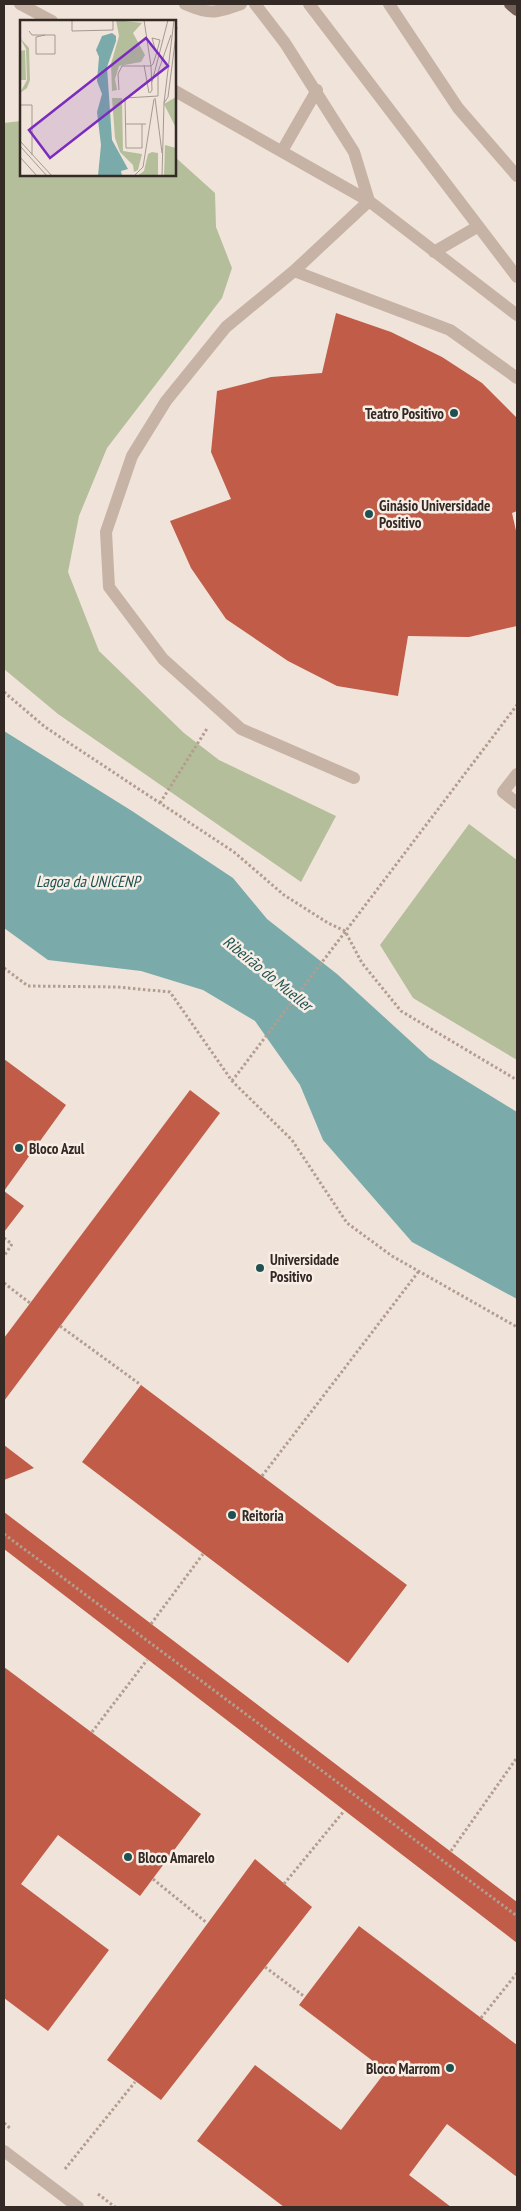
<svg xmlns="http://www.w3.org/2000/svg" width="521" height="2211" font-family="'PT Sans Narrow',sans-serif">
  <style>
    .green { fill: #b4be9a }
    .water { fill: #7aabaa }
    .building { fill: #c05c47 }
    .lines { fill: none; stroke-linecap: round; stroke-linejoin: round }
    .path { stroke: #b39d90; stroke-width: 3; stroke-dasharray: 2.5 2.5; stroke-linecap: butt }
    .service { stroke: #c7b3a6; stroke-width: 12 }
    .primary { stroke: #756058; stroke-width: 12 }
    .poi-dot { fill: #1e5252; stroke: #f8eee5; stroke-width: 2 }
    .labels { text-anchor: middle; dominant-baseline: central; stroke-width: 5; stroke-linejoin: round; paint-order: stroke }
    .poi-label { font-size: 15px; font-weight: bold; fill: #332a26; stroke: #f8eee5; text-anchor: start }
    .water-label { font-size: 16px; font-style: italic; fill: #1e5252; stroke: #f8eee5 }
    .inset-road { fill: none; stroke: #a49991; stroke-width: 1 }
    .view { fill: #7b2cbf; fill-opacity: 0.15; stroke: #7b2cbf; stroke-width: 2.5 }
    .inset-edge { fill: none; stroke: #332a26; stroke-width: 2.5 }
  </style>
  <rect width="100%" height="100%" fill="#f0e3d9"/>
  <!-- green -->
  <path class="green" d="M21 121V175H175V157L215 193 216 227 232 268 222 298 107 448 79 516 68 572 99 651 184 733 219 760 336 816 301 882 58 714 4 669V123Z
    M469 824 517 860V1060L413 998 380 945Z"/>
  <!-- water -->
  <path class="water" d="M4 731 132 811 233 878 267 919 337 974 429 1058 517 1112V1299L412 1242 323 1140 300 1085 255 1021 203 990 141 971 48 960 4 928Z"/>
  <!-- building -->
  <path class="building" d="M336 313 391 332 442 357 482 383 517 418V511L512 513 517 535V626L469 637 408 636 398 696 337 686 288 661 226 619 191 568 170 521 231 499 211 452 217 391 271 377 322 373Z
    M4 1059 66 1105 4 1191Z
    M190 1090 220 1113 4 1401V1338Z
    M4 1191 24 1206 4 1232Z
    M141 1385 407 1585 348 1663 82 1462Z
    M4 1445 34 1468 4 1480Z
    M4 1512 517 1902V1943L4 1549Z
    M4 1667 201 1814 140 1896 58 1835 21 1884 109 1950 48 2031 4 1998Z
    M255 1859 312 1907 161 2100 107 2060Z
    M359 1926 517 2045V2177L447 2124 409 2175 451 2207H284L197 2141 255 2065 341 2130 386 2071 299 2005Z"/>
  <g class="lines">
    <!-- path -->
    <path class="path" d="M4 692 45 727 234 852 284 895 328 923 345 931 362 963 401 1011 517 1080
      M160 803 208 727
      M4 968 28 986 117 987 170 992 232 1081 292 1140 347 1223 392 1256 517 1327
      M232 1081 517 705
      M4 1238 12 1244 4 1256
      M4 1283 30 1303
      M60 1326 141 1385
      M262 1476 419 1271
      M4 1534 517 1916
      M151 1624 203 1554
      M92 1732 147 1660
      M451 1851 516 1759
      M153 1879 207 1923
      M284 1884 344 1811
      M265 1967 305 1997
      M481 2018 517 1973
      M4 2123 11 2129
      M65 2169 135 2082
      M98 2194 115 2207"/>
    <!-- service -->
    <path class="service" d="M20 4 52 21
      M185 4C210 15 216 13 241 4
      M255 4 285 43 354 152 369 201 294 271 226 327 166 401 132 456 106 532 109 587 163 659 241 729 354 778
      M309 4 517 277
      M389 4 458 108 517 176
      M175 91 369 201 517 315
      M282 151 317 90
      M434 252 477 227
      M294 271 450 330 517 378
      M517 774 503 792 517 803
      M4 2151 78 2207"/>
    <!-- primary -->
    <path class="primary" d="M510 4 517 10"/>
  </g>
  <!-- markers -->
  <g class="poi-dot">
    <circle cx="454" cy="413" r="5"/>
    <circle cx="369" cy="514" r="5"/>
    <circle cx="19" cy="1148" r="5"/>
    <circle cx="260" cy="1268" r="5"/>
    <circle cx="232" cy="1515" r="5"/>
    <circle cx="128" cy="1857" r="5"/>
    <circle cx="450" cy="2068" r="5"/>
  </g>
  <g class="labels">
    <!-- poi labels -->
    <g class="poi-label">
      <text x="444" y="413" text-anchor="end">Teatro Positivo</text>
      <text x="379" y="505">Ginásio Universidade<tspan x="379" dy="17">Positivo</tspan></text>
      <text x="29" y="1148">Bloco Azul</text>
      <text x="270" y="1259">Universidade<tspan x="270" dy="17">Positivo</tspan></text>
      <text x="242" y="1515">Reitoria</text>
      <text x="138" y="1857">Bloco Amarelo</text>
      <text x="440" y="2068" text-anchor="end">Bloco Marrom</text>
    </g>
    <!-- water labels -->
    <g class="water-label">
      <text x="88" y="881">Lagoa da UNICENP</text>
      <text transform="translate(268 973) rotate(39)">Ribeirão do Mueller</text>
    </g>
  </g>
  <!-- overview -->
  <g transform="translate(20 20)">
    <rect width="156" height="156" fill="#f0e3d9"/>
    <path d="M96 0 122 3 113 13 125 35 121 42 99 46 95 59 97 70 92 71 91 44 99 16ZM0 18 9 28 10 60 7 68 0 73 7 60 6 29ZM5 30 6 60H0V31ZM156 77V108L144 84ZM92 78H102L103 131 122 134 118 150 114 152 113 145 100 132 95 118ZM145 125 156 128 157 156H144ZM132 132 138 133V156H117L124 151 128 134Z" fill="#b4be9a"/>
    <path d="M92 13 96 16V21L87 47 92 120 108 149 101 151 102 156H78L81 125 77 92 82 74 77 61 79 37 76 30 82 16Z" fill="#7aabaa"/>
    <path class="inset-road" d="M52 0V11L93 10V0M124 0 131 46 132 70 130 73M9 11 12 15H35V34H16V17L25 15M124 45 129 73M132 62 148 0M99 70 98 54 102 46H131L133 44 136 35 140 20 132 18 136 32M135 78 142 133M144 83 148 77 157 7M0 85H12V135M105 104H126M122 104V128H106L105 78 138 76V52L151 15M0 121 32 156M0 126 27 156M0 137 17 156M114 156 123 147 134 79M142 156 144 83 154 0"/>
    <path class="view" d="M126 18 148 46 30 138 9 110Z"/>
    <rect width="156" height="156" class="inset-edge"/>
  </g>
  <!-- border -->
  <rect width="521" height="2211" fill="none" stroke="#332a26" stroke-width="10"/>
</svg>
